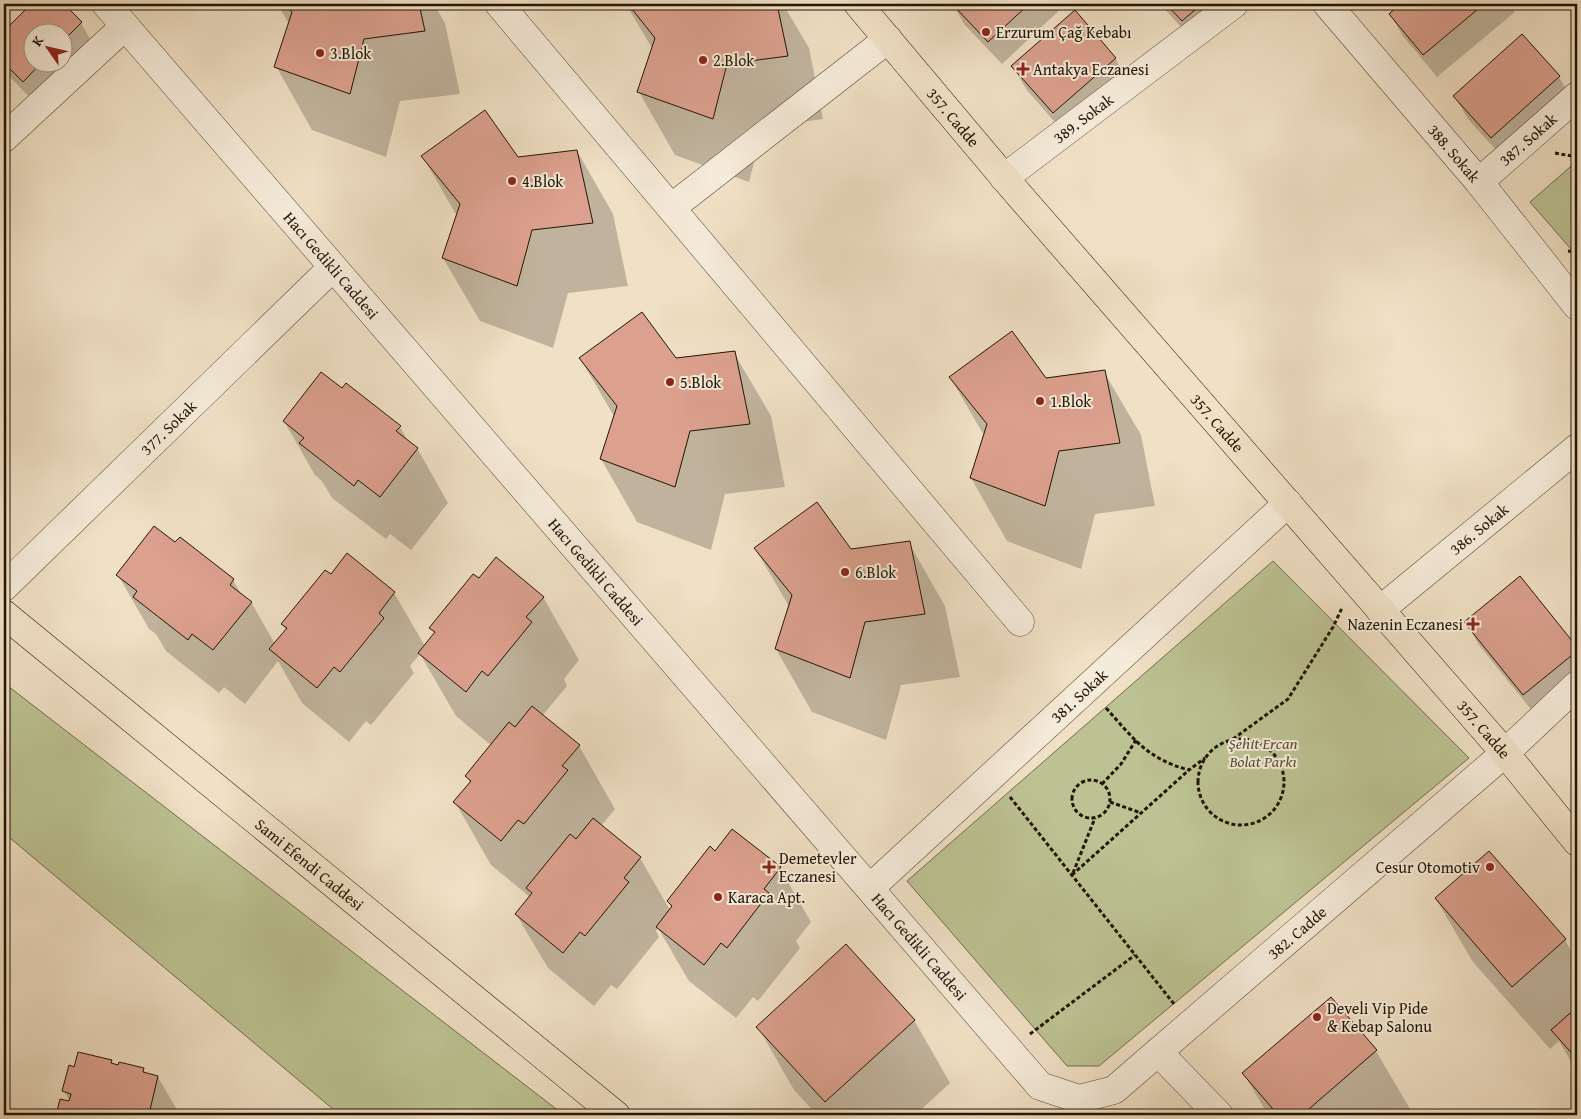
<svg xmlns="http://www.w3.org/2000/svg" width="1581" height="1119" font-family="'Gentium Book Plus',serif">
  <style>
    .green { fill: #bcc293; stroke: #6f6c4b }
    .shadow { fill: #0003; fill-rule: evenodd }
    .building { fill: #dba08e; stroke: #221503 }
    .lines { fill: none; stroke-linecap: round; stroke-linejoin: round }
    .minor-casing { stroke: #564834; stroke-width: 29 }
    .major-casing { stroke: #221503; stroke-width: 29 }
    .path { stroke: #221503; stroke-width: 3; stroke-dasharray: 4 2.5; stroke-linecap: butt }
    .minor { stroke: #f5ebd9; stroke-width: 28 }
    .major { stroke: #f0e0c5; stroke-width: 28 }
    .poi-dot { fill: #8f2418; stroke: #f5ebd9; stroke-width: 2 }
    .labels { text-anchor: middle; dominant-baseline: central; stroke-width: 4; stroke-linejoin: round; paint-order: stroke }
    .poi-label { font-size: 16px; fill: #221503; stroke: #f5ebd9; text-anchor: start }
    .street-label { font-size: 16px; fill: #221503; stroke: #f5ebd9 }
    .park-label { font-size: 16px; font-style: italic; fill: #585235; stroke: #f5ebd9 }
  </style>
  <rect width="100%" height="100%" fill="#f0e0c5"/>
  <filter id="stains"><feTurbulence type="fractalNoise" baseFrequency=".004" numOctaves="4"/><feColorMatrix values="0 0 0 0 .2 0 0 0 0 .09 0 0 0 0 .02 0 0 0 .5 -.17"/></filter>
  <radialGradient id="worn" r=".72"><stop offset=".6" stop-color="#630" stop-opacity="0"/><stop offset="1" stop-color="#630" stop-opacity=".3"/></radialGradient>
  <!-- green -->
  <path class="green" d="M1577 161V256L1530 202Z
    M1273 561 1469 758 1099 1066H1067L907 881Z
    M4 683 564 1115H340L4 833Z"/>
  <!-- shadow -->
  <path class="shadow" d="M33 4H62L81 23 94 46 36 104 4 71V33ZM32 32H62V62H32Z
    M277 4H434L445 23 460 94 400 101 386 157 312 130 276 66 290 25Z
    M626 4H783L809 48 823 119 763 127 749 182 675 155 639 92 653 50Z
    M953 4H1066L1002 64 964 24Z
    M1160 4H1240L1196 43Z
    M1402 4H1510L1515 12 1437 77 1403 36 1390 14Z
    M1115 58 1128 81 1066 135 1026 89 1013 66Z
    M1559 77 1572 99 1505 160 1468 119 1455 97Z
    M577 151 613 214 628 286 568 293 553 348 480 321 443 258 457 216 423 157 518 159Z
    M734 353 771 416 785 487 725 494 711 550 637 522 601 459 615 418 580 358 675 360Z
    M1104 372 1141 435 1155 506 1095 514 1081 569 1007 541 971 478 985 437 950 377 1045 379Z
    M342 390 400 427 409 443 417 448 448 503 411 550 390 534 386 539 332 498 322 481 315 475 284 421Z
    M1577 533V544L1573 536Z
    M180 538 233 580 242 596 251 602 275 644 286 630 282 624 331 576 348 555 394 593 425 646 435 635 431 628 479 580 543 597 579 660 564 679 567 686 542 716 579 746 615 809 601 826 640 858 670 910 672 908 668 901 716 852 780 868 811 922 796 941 800 948 758 1001 753 997 736 1018 689 981 658 928 656 931 659 937 617 989 611 985 594 1006 548 968 516 914 530 897 491 865 455 802 470 783 467 776 492 746 456 716 420 654 410 666 414 673 371 725 366 721 349 742 302 703 278 661 245 704 224 687 219 693 166 651 156 634 149 629 118 575 176 544Z
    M909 543 945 606 960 677 901 685 886 740 812 712 776 649 790 608 755 548 850 550Z
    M1520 578 1577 649V685L1537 717 1479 645 1466 622Z
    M1489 853 1565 940 1577 961V1072L1559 1041 1550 1049 1473 962 1436 899Z
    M1331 998 1376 1051 1413 1114 1411 1115H1268L1244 1074Z
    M914 1020 950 1083 915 1115H817L794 1090 758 1027Z
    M111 1061 113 1065 143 1069 146 1074 158 1077 180 1115H58L61 1100 71 1103 64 1091 75 1068Z"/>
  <!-- building -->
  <path class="building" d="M31 4H64L82 22 62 42V32H32V62H42L23 82 4 63V31Z
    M285 4H419L425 31 364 39 350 94 274 67 292 12Z
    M628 4H777L788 56 727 64 713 119 637 92 655 38Z
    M952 4H1029L988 42Z
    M1166 4H1202L1182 21Z
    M1400 4H1484L1423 55 1389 14Z
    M1075 10 1116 58 1053 113 1011 66Z
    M1522 34 1560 76 1491 138 1453 96Z
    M485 110 518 157 577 150 593 223 532 230 517 286 442 258 460 204 421 156Z
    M642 312 676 358 735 351 750 424 690 431 675 487 600 459 617 406 579 358Z
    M1012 331 1046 378 1105 370 1120 443 1059 451 1045 506 970 478 987 424 949 377Z
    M321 372 342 388 346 383 401 426 396 431 418 448 380 497 358 480 354 486 299 443 304 438 283 421Z
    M817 502 851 549 910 541 925 614 865 622 850 678 775 649 792 595 754 548Z
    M154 526 175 542 180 537 234 579 230 585 252 602 213 650 192 634 188 640 133 597 137 591 116 575Z
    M347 553 395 592 379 613 384 618 340 672 334 667 317 688 269 649 287 628 281 624 325 570 331 574Z
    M496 557 544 597 526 617 532 622 488 676 482 671 466 692 418 653 435 632 429 628 473 574 479 578Z
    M1520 576 1577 647V651L1523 695 1464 622Z
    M532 706 580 745 562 766 568 770 524 824 518 820 501 841 453 802 471 781 465 776 509 722 515 727Z
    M593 818 641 857 624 878 629 882 585 936 580 932 563 953 515 914 532 893 526 888 570 834 576 839Z
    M732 829 781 867 764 889 769 893 727 948 721 943 704 965 656 927 672 906 667 901 710 846 715 851Z
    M1489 851 1566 939 1512 987 1435 898Z
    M846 944 915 1020 825 1102 756 1027Z
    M1331 997 1377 1050 1302 1115H1278L1242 1073Z
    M1577 1007V1059L1551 1030Z
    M78 1052 112 1060 111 1063 118 1065 119 1062 144 1068 143 1072 158 1076 150 1110 147 1109 145 1115H56L60 1099 69 1101 71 1094 62 1091 69 1065 74 1067Z"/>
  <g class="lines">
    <!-- minor casing -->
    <g class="minor-casing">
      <g id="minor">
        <path id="s1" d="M106 4 1040 1086 1079 1099 1114 1090 1505 753 1577 685"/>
        <path d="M499 4 1020 622"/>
        <path id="s2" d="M1327 4 1479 182 1577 306"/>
        <path d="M4 138 125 26"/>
        <path id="s3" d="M1004 178 1234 4"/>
        <path id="s4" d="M1479 182 1577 96"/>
        <path d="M671 208 888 39"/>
        <path id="s5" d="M4 587 333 267"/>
        <path id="s6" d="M1380 610 1577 448"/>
        <path id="s7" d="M870 888 1288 503"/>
        <path d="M1158 1052 1219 1115"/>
      </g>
    </g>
    <!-- major casing -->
    <g class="major-casing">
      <g id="major">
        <path id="s8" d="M858 4 1013 188 1505 753 1577 842"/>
        <path id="s9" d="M4 614 616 1115"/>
      </g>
    </g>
    <!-- path -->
    <path class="path" d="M1555 153 1577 157
      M1568 251 1577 252
      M1106 708C1134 739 1147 759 1189 770L1205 758
      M1233 739 1288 699 1333 627 1342 608
      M1198 782a43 43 0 1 1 86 0a43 43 0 1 1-86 0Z
      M1072 799a19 19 0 1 1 38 0a19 19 0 1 1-38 0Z
      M1102 784 1121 764 1136 740
      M1010 797 1174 1004
      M1110 802 1141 813
      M1073 873 1095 818
      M1072 875 1189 770
      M1030 1034 1135 955"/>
    <!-- minor -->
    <use href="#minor" class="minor"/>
    <!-- major -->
    <use href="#major" class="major"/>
  </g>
  <!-- markers -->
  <g class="poi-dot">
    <circle cx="986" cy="32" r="5"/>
    <circle cx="320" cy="53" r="5"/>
    <circle cx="703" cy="60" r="5"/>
    <path d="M1020.5 61.5h5v5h5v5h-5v5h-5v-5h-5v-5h5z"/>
    <circle cx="512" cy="181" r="5"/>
    <circle cx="670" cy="382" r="5"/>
    <circle cx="1040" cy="401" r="5"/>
    <circle cx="845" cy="572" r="5"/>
    <path d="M1470.5 616.5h5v5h5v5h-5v5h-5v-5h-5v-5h5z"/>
    <path d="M766.5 859.5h5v5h5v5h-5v5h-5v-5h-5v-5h5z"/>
    <circle cx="1490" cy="867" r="5"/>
    <circle cx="718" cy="897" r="5"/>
    <circle cx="1317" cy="1017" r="5"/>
  </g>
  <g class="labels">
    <!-- poi labels -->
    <g class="poi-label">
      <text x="996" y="32">Erzurum Çağ Kebabı</text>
      <text x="330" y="53">3.Blok</text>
      <text x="713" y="60">2.Blok</text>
      <text x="1033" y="69">Antakya Eczanesi</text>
      <text x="522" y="181">4.Blok</text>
      <text x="680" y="382">5.Blok</text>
      <text x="1050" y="401">1.Blok</text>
      <text x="855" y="572">6.Blok</text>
      <text x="1463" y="624" text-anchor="end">Nazenin Eczanesi</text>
      <text x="779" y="858">Demetevler<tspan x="779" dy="18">Eczanesi</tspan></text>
      <text x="1480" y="867" text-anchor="end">Cesur Otomotiv</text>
      <text x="728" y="897">Karaca Apt.</text>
      <text x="1327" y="1008">Develi Vip Pide<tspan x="1327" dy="18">&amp; Kebap Salonu</tspan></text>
    </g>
    <!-- street labels -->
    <g class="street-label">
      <text stroke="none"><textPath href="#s8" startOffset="148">357. Cadde</textPath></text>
      <text stroke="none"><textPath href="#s3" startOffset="99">389. Sokak</textPath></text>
      <text stroke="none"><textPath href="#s4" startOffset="65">387. Sokak</textPath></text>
      <text stroke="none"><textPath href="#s2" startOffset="196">388. Sokak</textPath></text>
      <text stroke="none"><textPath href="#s1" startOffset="345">Hacı Gedikli Caddesi</textPath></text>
      <text stroke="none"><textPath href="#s8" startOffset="552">357. Cadde</textPath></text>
      <text stroke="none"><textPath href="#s5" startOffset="229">377. Sokak</textPath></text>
      <text stroke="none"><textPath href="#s6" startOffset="128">386. Sokak</textPath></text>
      <text stroke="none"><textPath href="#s1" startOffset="750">Hacı Gedikli Caddesi</textPath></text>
      <text stroke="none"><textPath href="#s7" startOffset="284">381. Sokak</textPath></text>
      <text stroke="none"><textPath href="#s8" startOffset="958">357. Cadde</textPath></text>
      <text stroke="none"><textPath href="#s9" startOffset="395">Sami Efendi Caddesi</textPath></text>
      <text stroke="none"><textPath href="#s1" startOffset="1748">382. Cadde</textPath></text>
      <text stroke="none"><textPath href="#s1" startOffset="1245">Hacı Gedikli Caddesi</textPath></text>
    </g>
    <!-- park labels -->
    <g class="park-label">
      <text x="1263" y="743">Şehit Ercan<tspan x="1263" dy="18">Bolat Parkı</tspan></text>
    </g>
  </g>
  <!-- margin -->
  <rect width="1581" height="1119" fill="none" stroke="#f0e0c5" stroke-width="20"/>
  <rect x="5" y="5" width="1571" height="1109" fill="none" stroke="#221503" stroke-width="2.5"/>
  <rect x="10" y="10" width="1561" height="1099" fill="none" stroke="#221503"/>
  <!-- north arrow -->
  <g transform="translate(48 48) rotate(304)"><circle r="24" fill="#f5ebd9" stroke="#a19583"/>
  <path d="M0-4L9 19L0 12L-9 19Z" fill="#8f2418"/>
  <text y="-8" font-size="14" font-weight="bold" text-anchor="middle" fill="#221503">K</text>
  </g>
  <rect width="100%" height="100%" filter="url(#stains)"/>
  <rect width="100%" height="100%" fill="url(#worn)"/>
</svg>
